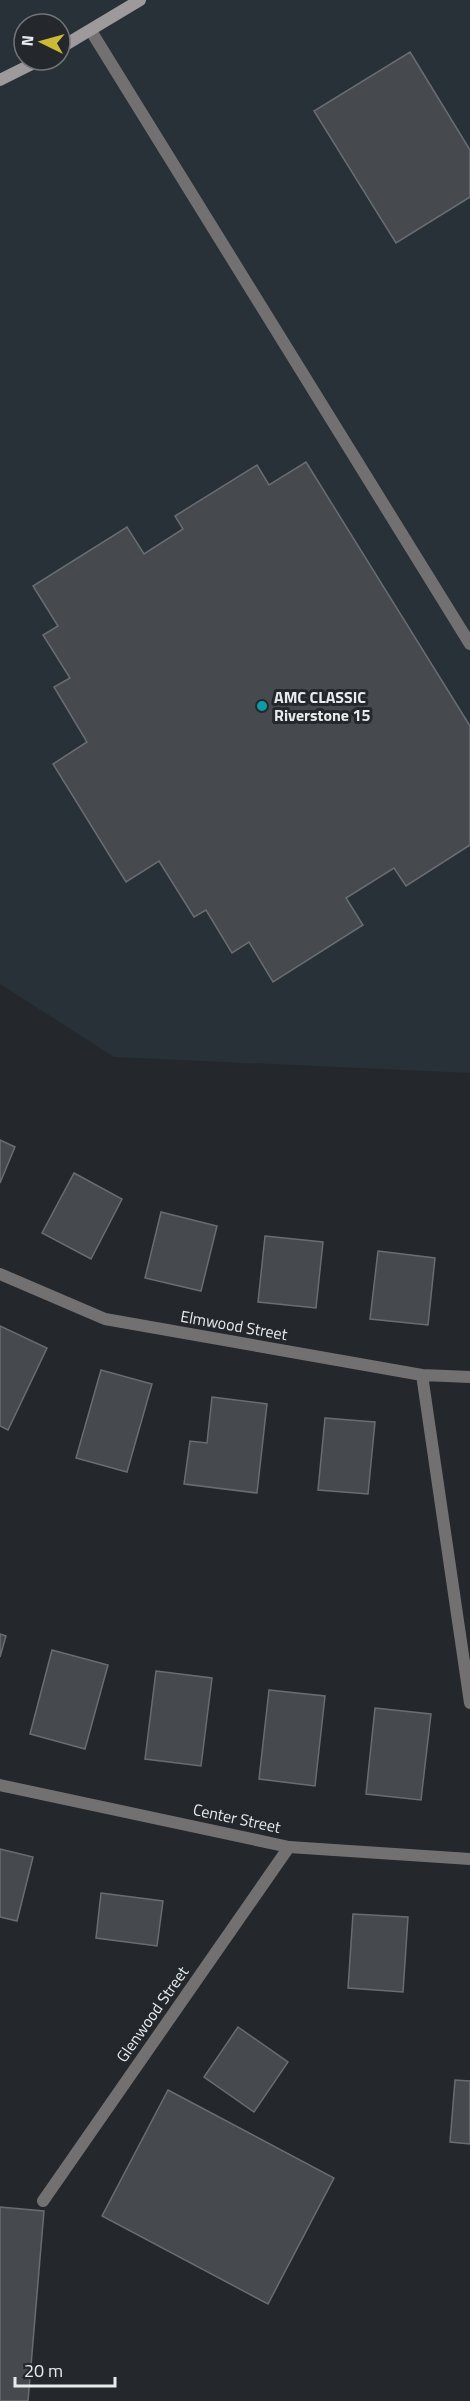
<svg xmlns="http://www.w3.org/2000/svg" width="470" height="2401" font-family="'Titillium Web',sans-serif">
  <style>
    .built { fill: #283138; fill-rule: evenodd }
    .building { fill: #464a4e; stroke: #696d71; stroke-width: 1.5 }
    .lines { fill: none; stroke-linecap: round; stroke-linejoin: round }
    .lane { stroke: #737071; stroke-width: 12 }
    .street { stroke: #737071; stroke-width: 12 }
    .secondary { stroke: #9e999b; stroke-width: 12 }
    .culture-dot { fill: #0f9aa8; stroke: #24272b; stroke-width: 2 }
    .labels { text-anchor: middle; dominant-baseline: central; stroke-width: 6; stroke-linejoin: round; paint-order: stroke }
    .poi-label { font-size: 16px; font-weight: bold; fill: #e8ebed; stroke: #24272b; text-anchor: start }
    .street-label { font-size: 16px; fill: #e8ebed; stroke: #24272b }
  </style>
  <rect width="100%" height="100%" fill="#24272b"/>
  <!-- built -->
  <path class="built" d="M0 0H470V1073L114 1057 0 984ZM24 24H60V60H24Z"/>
  <!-- building -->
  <path class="building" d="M410 52 470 150V197L396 243 314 111Z
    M306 462 470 726V845L406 886 394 868 346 898 363 925 273 982 249 942 232 953 206 910 194 917 159 861 126 882 53 764 87 742 54 687 70 678 43 635 58 626 33 586 127 527 144 554 183 529 175 516 257 465 269 485Z
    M0 1140 15 1147 0 1183Z
    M74 1173 122 1199 91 1259 42 1233Z
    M161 1212 217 1226 201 1291 145 1278Z
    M265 1236 323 1242 316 1308 258 1302Z
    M378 1251 435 1258 428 1325 370 1319Z
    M0 1326 47 1348 8 1430 0 1426Z
    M101 1370 152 1384 127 1472 76 1458Z
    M212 1397 267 1404 257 1493 184 1484 190 1441 207 1443Z
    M325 1418 375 1422 368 1494 318 1490Z
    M0 1634 6 1636 0 1657Z
    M52 1650 108 1665 85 1749 30 1734Z
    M156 1671 212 1678 201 1766 145 1759Z
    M269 1690 325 1696 315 1786 259 1779Z
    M375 1708 431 1714 421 1800 366 1794Z
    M0 1849 33 1857 17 1921 0 1917Z
    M101 1893 163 1901 157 1946 96 1938Z
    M353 1914 408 1917 403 1992 348 1988Z
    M238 2027 288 2062 254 2112 204 2077Z
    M455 2080 470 2081V2144L450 2142Z
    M168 2090 334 2178 268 2304 102 2216Z
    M0 2207 44 2211 28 2401H0Z"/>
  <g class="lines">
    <!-- lane -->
    <path class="lane" d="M91 31 470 644"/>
    <!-- street -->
    <path class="street" d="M0 1274 105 1319 422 1375 470 1377
      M422 1375 470 1703
      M0 1785 289 1847 470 1859
      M43 2201 289 1847"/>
    <!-- secondary -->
    <path class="secondary" d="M60 48 140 0
      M0 80 40 60"/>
  </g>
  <!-- markers -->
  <circle class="culture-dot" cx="262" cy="706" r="6"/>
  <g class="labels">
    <!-- poi labels -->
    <g class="poi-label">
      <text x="274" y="697">AMC CLASSIC<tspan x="274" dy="18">Riverstone 15</tspan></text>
    </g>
    <!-- street labels -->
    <g class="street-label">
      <text transform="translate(234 1325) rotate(10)">Elmwood Street</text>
      <text transform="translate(237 1818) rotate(12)">Center Street</text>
      <text transform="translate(152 2014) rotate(-55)">Glenwood Street</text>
    </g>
  </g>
  <!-- north arrow -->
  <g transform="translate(42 42) rotate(275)"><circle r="28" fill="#24272b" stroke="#727579" stroke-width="1.5"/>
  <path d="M0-4.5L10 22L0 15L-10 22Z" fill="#ccb938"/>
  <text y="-9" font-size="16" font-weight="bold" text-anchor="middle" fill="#e8ebed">N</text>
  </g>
  <!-- scale -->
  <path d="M15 2377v9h100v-9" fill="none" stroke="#e8ebed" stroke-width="3"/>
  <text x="24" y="2377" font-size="18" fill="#e8ebed" stroke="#24272b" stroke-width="4.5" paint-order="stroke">20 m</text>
</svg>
